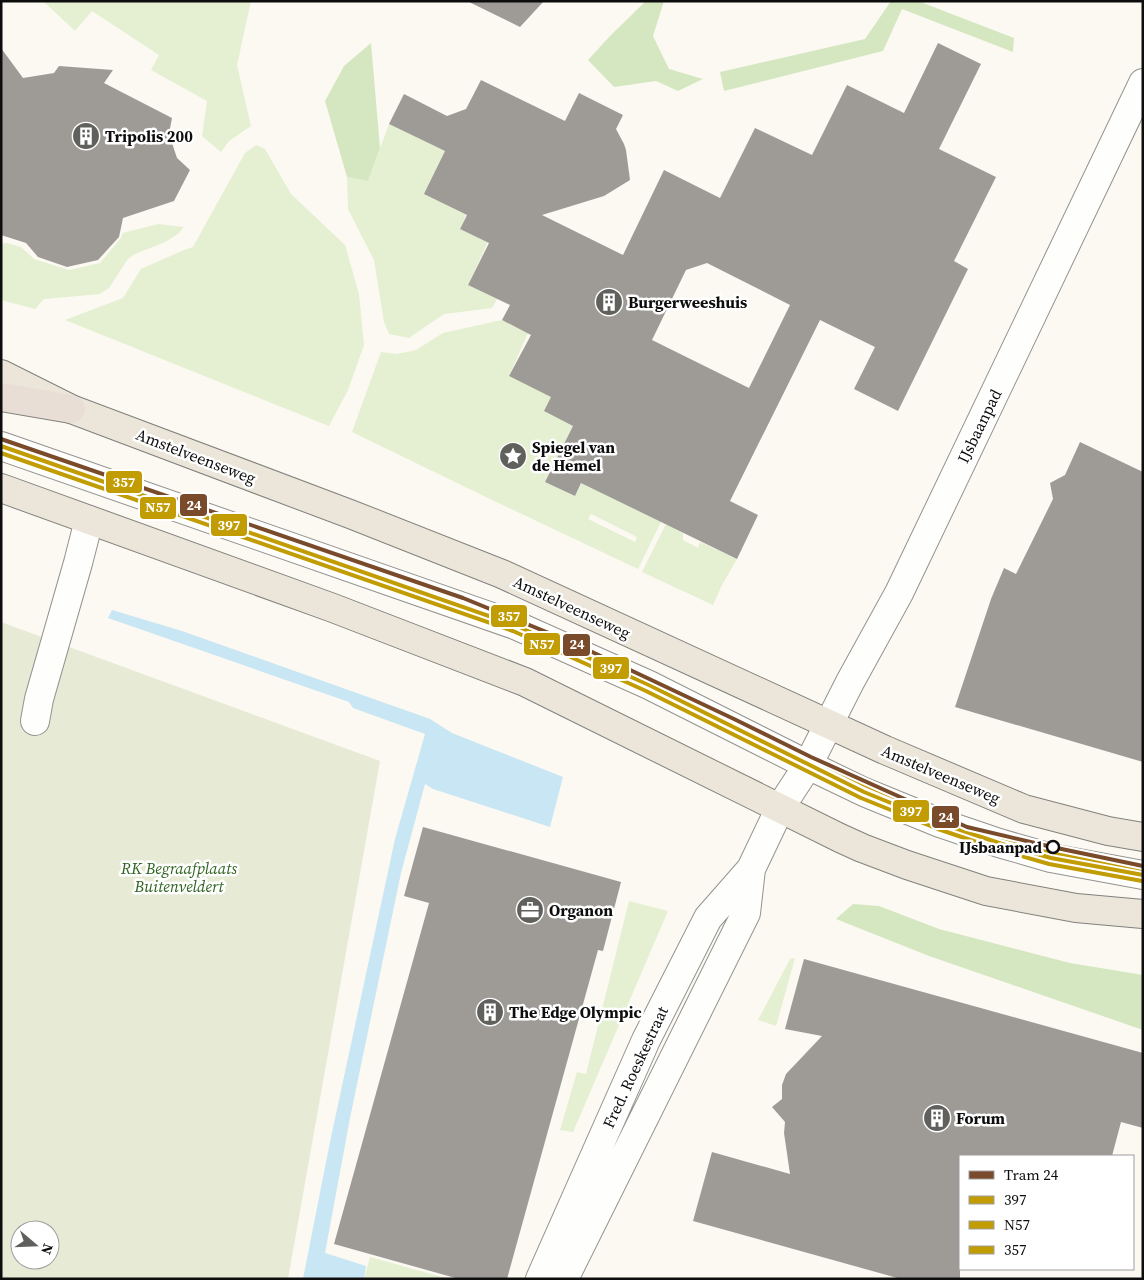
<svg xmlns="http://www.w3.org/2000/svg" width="1144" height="1280" font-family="'Source Serif 4',serif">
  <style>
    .green { fill: #e4f0d1; fill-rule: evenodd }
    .forest { fill: #d5e7c0 }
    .cemetery { fill: #e7ebd6; fill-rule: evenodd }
    .water { fill: #c9e6f4 }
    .building { fill: #9e9b97; fill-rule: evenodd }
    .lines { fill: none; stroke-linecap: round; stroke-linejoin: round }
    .minor-casing { stroke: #949390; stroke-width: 30 }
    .major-casing { stroke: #81817d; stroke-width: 30 }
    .highway-casing { stroke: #81817d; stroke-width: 30 }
    .minor { stroke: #fefefd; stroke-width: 28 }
    .major { stroke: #ebe6d9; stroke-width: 28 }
    .highway { stroke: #e8ded5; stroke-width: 28 }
    .bus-1-casing { stroke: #fff; stroke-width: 8 }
    .bus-2-casing { stroke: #fff; stroke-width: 8 }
    .bus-3-casing { stroke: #fff; stroke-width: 8 }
    .bus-1 { stroke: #c29c03; stroke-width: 4 }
    .bus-2 { stroke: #c29c03; stroke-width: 4 }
    .bus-3 { stroke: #c29c03; stroke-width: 4 }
    .tram-1-casing { stroke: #fff; stroke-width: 8 }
    .tram-1 { stroke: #7a4b2a; stroke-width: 4 }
    .stop-dot { fill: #fff; stroke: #0d0d0d; stroke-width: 2.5 }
    .labels { text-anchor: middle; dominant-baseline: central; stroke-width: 5; stroke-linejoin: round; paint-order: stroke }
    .poi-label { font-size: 16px; font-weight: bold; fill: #0d0d0d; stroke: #fff; text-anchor: start }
    .street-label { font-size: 16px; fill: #0d0d0d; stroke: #fff }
    .stop-label { font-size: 16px; font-weight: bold; fill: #0d0d0d; stroke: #fff; text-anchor: end }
    .park-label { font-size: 16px; font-style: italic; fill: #2f631f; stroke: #fff }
    .line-badge { stroke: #fff; stroke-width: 2 }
    .badge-label { font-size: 14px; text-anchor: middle; font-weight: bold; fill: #fff }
  </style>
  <rect width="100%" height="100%" fill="#fbf9f1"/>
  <!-- green -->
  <path class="green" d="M43 1H251L237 65 251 126 229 141 221 152 202 136 207 101 151 70 159 55 92 11 75 31Z
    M389 124 445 151 425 194 466 215 460 229 488 242 468 285 497 299 492 308 444 314 409 338 389 334 384 322 374 260 348 209 347 177 368 181Z
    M256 145 265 149 291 194 345 245 359 294 364 345 348 390 329 426 65 320 123 298 141 269 184 250 193 247 245 153Z
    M158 224 184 227 178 234 165 242 133 255 127 260 109 288 100 294 44 299 35 309 1 300V244L7 243 21 247 34 259 69 270 100 263 121 238 123 233Z
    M502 320 528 333 509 376 552 397 545 411 573 426 545 482 575 496 609 426 623 503 661 522 638 569 488 498 352 432 381 352 397 354 416 350 443 333ZM591 514 637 537 635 542 588 519Z
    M666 524 683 533V540L698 548 700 542 737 559 722 585 713 605 642 572Z
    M629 901 668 911 573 1132 560 1130 577 1072 586 1074Z
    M795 958 776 1026 758 1020 790 959Z
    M370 1257 449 1279H364Z"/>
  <!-- forest -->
  <path class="forest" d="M646 1H664L653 36 669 69 703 79 678 91 656 81 614 87 588 60 610 36Z
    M891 1H918L1014 38 1013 52 902 9 883 51 724 91 720 72 865 39Z
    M371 43 380 148 368 181 347 177 325 101 344 66Z
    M853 904 879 906 939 929 1070 963 1143 975V1030L929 956 836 919Z"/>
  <!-- cemetery -->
  <path class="cemetery" d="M1 622 380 761 288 1279H1ZM20 1230H50V1260H20Z"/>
  <!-- water -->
  <path class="water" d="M112 610 182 631 430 719 452 733 563 777 550 827 433 789 425 784 401 873 350 1118 325 1253 366 1266 364 1279H303L330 1142 395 839 425 734 353 708 349 702 108 618Z"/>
  <!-- building -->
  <path class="building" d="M467 1H544L520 27Z
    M938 43 981 64 939 149 996 177 954 261 968 269 898 411 854 389 875 347 820 320 730 501 758 515 737 559 581 483 575 496 545 482 573 426 544 411 551 397 509 376 531 335 502 320 510 305 468 285 489 243 460 229 467 215 424 194 445 151 389 124 404 94 447 116 466 109 481 80 565 121 579 93 623 115 616 129 624 144 626 150 630 180 604 196 542 215 623 255 664 170 720 198 755 128 812 155 847 85 904 113ZM707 263 790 305 749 388 652 340 686 270Z
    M1 48 23 78 54 73 59 66 113 70 104 83 172 118 169 134 177 158 190 170 174 201 123 218 119 237 98 260 67 267 38 257 26 243 1 235Z
    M1080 442 1143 472V762L955 707 991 599 1004 568 1016 574 1053 499 1050 483 1065 475Z
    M423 827 621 882 603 951 598 950 507 1279H459L334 1244 429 903 404 896Z
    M804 959 1143 1053V1128L1121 1122 1112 1156H960V1279H901L693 1221 712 1152 790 1174 784 1133 785 1122 772 1107 782 1099V1085L786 1074 822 1036 785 1029Z"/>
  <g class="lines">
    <!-- minor casing -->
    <g class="minor-casing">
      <path id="minor" d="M1 446 515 625 649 685 808 765 864 792 940 823 999 843 1051 858 1143 875
        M35 721 39 699 78 563 89 520
        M540 1279 646 1040 708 918 751 869 780 808 808 765 850 682 899 593 1143 83
        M564 1279 746 913 751 869"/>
    </g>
    <!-- major casing -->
    <g class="major-casing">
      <path id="major" d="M1 374 71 409 350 514 502 574 885 750 1024 809 1108 831 1143 837
        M1 488 333 608 525 682 840 838 862 848 907 865 986 891 1076 908 1143 914"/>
    </g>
    <!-- highway casing -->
    <g class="highway-casing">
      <path id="highway" d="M1 397 71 409"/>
    </g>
    <!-- minor -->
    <use href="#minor" class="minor"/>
    <!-- major -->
    <use href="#major" class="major"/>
    <!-- highway -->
    <use href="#highway" class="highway"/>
    <!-- bus-1 casing -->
    <g class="bus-1-casing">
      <path id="bus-1" d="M1 446 515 625 649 685 864 792 940 823 999 843 1051 858 1143 875"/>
    </g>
    <!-- bus-2 casing -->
    <g class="bus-2-casing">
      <path id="bus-2" d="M1 453 513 631 646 691 861 798 938 829 997 849 1049 864 1142 881"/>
    </g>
    <!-- bus-3 casing -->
    <g class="bus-3-casing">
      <path id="bus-3" d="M3 440 518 619 652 679 867 786 942 817 1001 837 1052 852 1143 869"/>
    </g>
    <!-- bus-1 -->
    <use href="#bus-1" class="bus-1"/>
    <!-- bus-2 -->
    <use href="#bus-2" class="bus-2"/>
    <!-- bus-3 -->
    <use href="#bus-3" class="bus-3"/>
    <!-- tram-1 casing -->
    <g class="tram-1-casing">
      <path id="tram-1" d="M1 439 463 598 571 642 734 719 811 757 967 827 1052 847 1143 866"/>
    </g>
    <!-- tram-1 -->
    <use href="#tram-1" class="tram-1"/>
  </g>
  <!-- icons -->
  <defs>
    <g id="building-disc" transform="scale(1.4375)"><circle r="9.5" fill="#60605d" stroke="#fff"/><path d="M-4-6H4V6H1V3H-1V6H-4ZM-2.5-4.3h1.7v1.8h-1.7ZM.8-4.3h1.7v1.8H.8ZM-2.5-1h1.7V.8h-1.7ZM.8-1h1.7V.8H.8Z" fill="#fff"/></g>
    <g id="sight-disc" transform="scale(1.4375)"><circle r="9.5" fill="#60605d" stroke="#fff"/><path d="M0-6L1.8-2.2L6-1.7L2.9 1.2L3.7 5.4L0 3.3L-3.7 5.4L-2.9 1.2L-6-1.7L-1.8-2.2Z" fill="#fff"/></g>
    <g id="office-disc" transform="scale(1.4375)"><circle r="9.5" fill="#60605d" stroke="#fff"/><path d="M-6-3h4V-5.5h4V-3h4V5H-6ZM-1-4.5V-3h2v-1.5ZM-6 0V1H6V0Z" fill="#fff"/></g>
  </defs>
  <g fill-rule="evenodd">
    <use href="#building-disc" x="86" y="136"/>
    <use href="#building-disc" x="609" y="302"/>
    <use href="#sight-disc" x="513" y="456"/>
    <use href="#office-disc" x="530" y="910"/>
    <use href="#building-disc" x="490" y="1012"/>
    <use href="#building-disc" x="937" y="1118"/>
  </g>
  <!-- markers -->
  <circle class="stop-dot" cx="1053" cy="847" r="6"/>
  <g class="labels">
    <!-- poi labels -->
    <g class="poi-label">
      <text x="105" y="136">Tripolis 200</text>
      <text x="628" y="302">Burgerweeshuis</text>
      <text x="532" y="447">Spiegel van<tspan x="532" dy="18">de Hemel</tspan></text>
      <text x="549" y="910">Organon</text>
      <text x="509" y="1012">The Edge Olympic</text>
      <text x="956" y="1118">Forum</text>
    </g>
    <!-- street labels -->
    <g class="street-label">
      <text transform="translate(979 426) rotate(-64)">IJsbaanpad</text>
      <text transform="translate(196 456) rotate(21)">Amstelveenseweg</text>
      <text transform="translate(572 607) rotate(25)">Amstelveenseweg</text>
      <text transform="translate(941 774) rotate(23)">Amstelveenseweg</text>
      <text transform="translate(635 1067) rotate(-65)">Fred. Roeskestraat</text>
    </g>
    <!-- stop labels -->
    <g class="stop-label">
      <text x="1042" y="847">IJsbaanpad</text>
    </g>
    <!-- park labels -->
    <g class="park-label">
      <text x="179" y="868">RK Begraafplaats<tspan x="179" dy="18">Buitenveldert</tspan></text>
    </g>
  </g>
  <g class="line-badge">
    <rect x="105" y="470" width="38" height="24" rx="5" fill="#c29c03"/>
    <rect x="179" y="493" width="29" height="24" rx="5" fill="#7a4b2a"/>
    <rect x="139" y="496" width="38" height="24" rx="5" fill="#c29c03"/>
    <rect x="210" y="513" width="38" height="24" rx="5" fill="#c29c03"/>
    <rect x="490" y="604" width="38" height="24" rx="5" fill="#c29c03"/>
    <rect x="523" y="632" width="38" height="24" rx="5" fill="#c29c03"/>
    <rect x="562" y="633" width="29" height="24" rx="5" fill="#7a4b2a"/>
    <rect x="592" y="656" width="38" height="24" rx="5" fill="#c29c03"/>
    <rect x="892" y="799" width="38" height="24" rx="5" fill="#c29c03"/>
    <rect x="931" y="805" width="29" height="24" rx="5" fill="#7a4b2a"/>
  </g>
  <g class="badge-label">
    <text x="124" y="487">357</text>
    <text x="194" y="510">24</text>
    <text x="158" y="512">N57</text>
    <text x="229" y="530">397</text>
    <text x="509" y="621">357</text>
    <text x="542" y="649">N57</text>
    <text x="577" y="649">24</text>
    <text x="611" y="673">397</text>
    <text x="911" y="816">397</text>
    <text x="946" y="822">24</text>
  </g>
  <!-- border -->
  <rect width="1144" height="1280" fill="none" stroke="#0d0d0d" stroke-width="5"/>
  <!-- legend -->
  <rect x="959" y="1155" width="175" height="115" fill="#ffffff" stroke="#9e9e9e"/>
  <rect x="969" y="1171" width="25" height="8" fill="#7a4b2a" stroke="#9e9e9e"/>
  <text x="1004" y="1180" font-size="15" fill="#0d0d0d">Tram 24</text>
  <rect x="969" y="1196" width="25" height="8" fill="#c29c03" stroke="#9e9e9e"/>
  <text x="1004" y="1205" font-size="15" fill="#0d0d0d">397</text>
  <rect x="969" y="1221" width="25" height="8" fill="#c29c03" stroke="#9e9e9e"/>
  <text x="1004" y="1230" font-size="15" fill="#0d0d0d">N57</text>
  <rect x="969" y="1246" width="25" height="8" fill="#c29c03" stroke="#9e9e9e"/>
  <text x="1004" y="1255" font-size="15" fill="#0d0d0d">357</text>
  <!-- north arrow -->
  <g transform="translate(35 1245) rotate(109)"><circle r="24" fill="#ffffff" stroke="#9e9e9e"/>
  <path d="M0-4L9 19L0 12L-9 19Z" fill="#60605d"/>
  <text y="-8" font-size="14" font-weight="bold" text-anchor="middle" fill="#0d0d0d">N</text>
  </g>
</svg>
